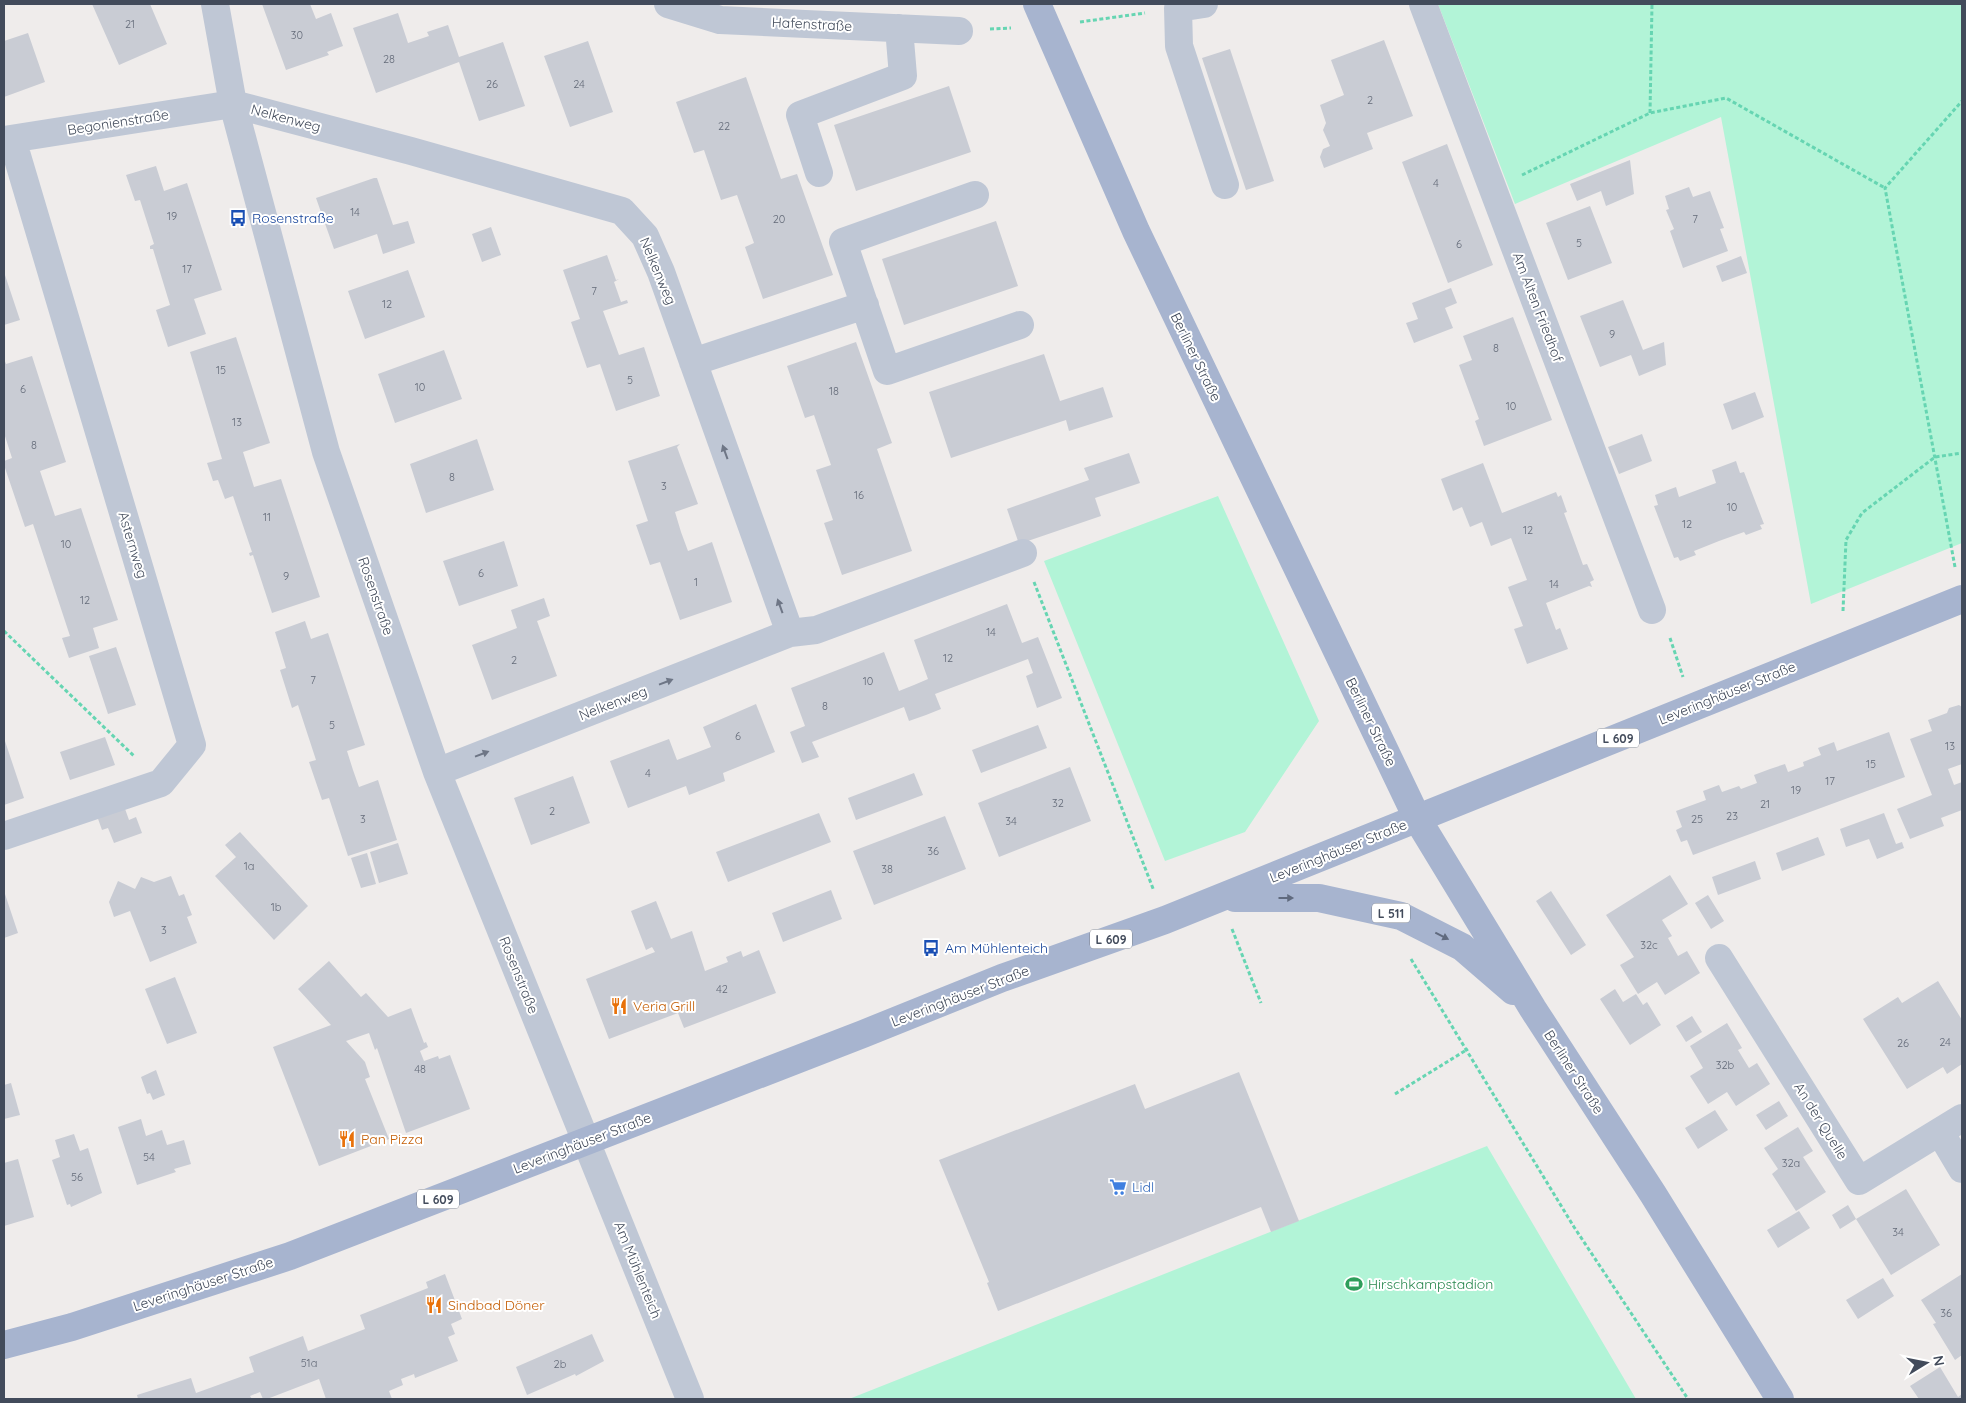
<svg xmlns="http://www.w3.org/2000/svg" width="1966" height="1403" font-family="Quicksand,sans-serif">
  <style>
    .green { fill: #b2f4d7 }
    .building { fill: #c9ccd4 }
    .lines { fill: none; stroke-linecap: round; stroke-linejoin: round }
    .path { stroke: #66d5b2; stroke-width: 3; stroke-dasharray: 4 2.5; stroke-linecap: butt }
    .minor { stroke: #bfc7d5; stroke-width: 28 }
    .major { stroke: #a7b4cf; stroke-width: 28 }
    .oneway { fill: #6e7686 }
    .oneway2 { fill: #606a7e }
    .labels { text-anchor: middle; dominant-baseline: central; stroke-width: 4; stroke-linejoin: round; paint-order: stroke }
    .number-label { font-size: 11px; fill: #646b79 }
    .shield { fill: #fff; stroke: #7b818c; stroke-width: 1 }
    .shield-label { font-size: 12px; font-weight: bold; fill: #424b5b }
    .street-label { font-size: 14px; fill: #424b5b; stroke: #fff }
    .transit-label { font-size: 14px; fill: #164399; stroke: #fff; text-anchor: start }
    .food-label { font-size: 14px; fill: #c56008; stroke: #fff; text-anchor: start }
    .shop-label { font-size: 14px; fill: #366cbe; stroke: #fff; text-anchor: start }
    .leisure-label { font-size: 14px; fill: #27864d; stroke: #fff; text-anchor: start }
  </style>
  <rect width="100%" height="100%" fill="#efeceb"/>
  <!-- green -->
  <path class="green" d="M1438 4H1962V543L1811 604 1721 117 1515 204Z
    M1218 496 1319 721 1245 832 1165 861 1044 561Z
    M1487 1146 1636 1399H849Z"/>
  <!-- building -->
  <path class="building" d="M92 4H150L167 44 119 65Z
    M262 4H310L316 19 331 13 343 46 327 52 329 55 286 70Z
    M398 13 408 43 429 36 427 32 448 25 459 57 503 42 525 106 479 121 459 62 376 93 353 28Z
    M28 33 45 82 4 97V41Z
    M1384 40 1413 116 1367 133 1373 149 1324 168 1320 157 1323 149 1330 146 1323 130 1326 123 1320 105 1344 95 1331 60Z
    M588 41 613 112 570 127 544 56Z
    M1230 49 1274 181 1246 190 1202 58Z
    M746 77 781 179 797 174 833 275 763 299 745 247 754 243 737 195 721 200 704 150 694 153 676 102Z
    M949 86 971 152 856 191 834 125Z
    M1447 144 1493 265 1448 283 1402 162Z
    M1630 160 1634 194 1606 206 1601 191 1577 201 1570 184Z
    M156 166 164 191 187 183 222 290 194 299 206 334 168 347 156 310 170 305 153 249H150V246L154 244 140 200 135 201 126 175Z
    M374 178H377L393 225 408 221 415 243 383 254 377 234 334 249 316 198Z
    M1689 187 1693 197 1710 191 1724 228 1720 229 1728 251 1683 268 1670 231 1674 229 1666 210 1669 209 1665 196Z
    M1590 206 1612 263 1568 280 1546 223Z
    M996 221 1018 286 904 325 882 259Z
    M491 227 501 255 482 262 472 234Z
    M607 255 616 280 619 279 614 282 621 302 627 300 628 303 603 311 619 355 644 347 660 396 616 411 600 364 587 368 571 322 580 319 563 270Z
    M1741 256 1747 273 1722 282 1716 266Z
    M408 270 425 317 365 339 348 291Z
    M4 272 20 320 4 325Z
    M1451 288 1457 303 1445 308 1453 328 1414 343 1406 323 1418 319 1412 303Z
    M1623 300 1643 350 1664 342 1666 365 1639 376 1631 355 1600 367 1580 316Z
    M1513 317 1552 420 1484 446 1475 421 1479 419 1459 365 1472 360 1463 336Z
    M236 337 270 443 243 452 254 487 281 479 320 597 272 613 253 555 250 556 249 553 252 552 233 496 225 499 218 480 213 481 207 463 222 459 190 352Z
    M856 342 892 443 877 449 912 551 842 575 824 523 833 520 816 470 831 465 814 415 805 418 787 366Z
    M444 350 462 399 395 423 378 374Z
    M1044 354 1060 401 1103 387 1113 417 1069 431 1066 420 951 458 929 392Z
    M32 356 66 462 40 471 55 516 81 508 118 620 93 628 99 648 69 658 62 638 70 636 33 524 25 527 4 465V461L12 458 4 433V359L6 364Z
    M1755 392 1764 417 1732 430 1723 404Z
    M1642 434 1652 461 1619 474 1608 447Z
    M477 439 494 490 426 513 410 464Z
    M680 444 677 447 698 504 675 512 681 532 688 551 712 542 732 602 680 620 660 562 650 565 636 525 648 521 628 461Z
    M1129 453 1140 483 1095 498 1101 516 1019 544 1007 509 1089 480 1084 468Z
    M1736 461 1740 473 1744 472 1764 524 1760 525 1762 529 1746 535 1744 532 1719 541 1694 551 1696 555 1680 561 1678 557 1674 558 1654 506 1658 505 1655 495 1676 487 1679 497 1716 483 1712 470Z
    M1483 463 1502 513 1556 492 1558 497 1561 495 1567 512 1564 513 1583 565 1587 564 1594 580 1590 582 1592 587 1589 586 1546 603 1556 630 1560 628 1568 649 1527 664 1514 629 1523 626 1508 587 1527 580 1511 538 1491 546 1482 522 1470 527 1462 507 1453 511 1441 479Z
    M504 541 518 586 459 606 443 561Z
    M544 598 550 616 537 621 557 676 492 700 472 645 517 628 511 610Z
    M1007 604 1022 643 1038 637 1062 698 1037 708 1026 676 1033 673 1028 659 935 694 941 709 926 715 909 721 904 707 812 742 819 757 802 763 790 732 805 726 791 688 884 652 899 691 914 685 928 679 914 640Z
    M305 621 311 639 328 633 365 745 347 751 353 770 359 787 378 780 397 840 348 856 329 798 322 800 309 762 316 760 298 705 292 708 280 670 286 668 275 632Z
    M116 647 136 705 108 714 89 656Z
    M756 704 775 752 723 773 725 781 689 795 686 786 628 808 610 761 669 739 677 760 693 754 711 747 703 727Z
    M1959 705 1962 707V764L1948 769 1954 785 1962 782V810L1941 818 1944 826 1910 839 1897 809 1932 795 1910 739 1932 731 1928 720 1947 713 1949 708Z
    M1038 725 1047 748 981 773 972 750Z
    M1889 732 1905 777 1693 855 1687 840 1681 842 1676 830 1682 827 1676 811 1706 800 1703 791 1719 785 1722 792 1739 786 1741 789 1757 783 1754 775 1770 769 1785 764 1788 772 1804 766 1803 762 1821 755 1818 748 1834 742 1837 751Z
    M105 737 115 765 70 780 60 752Z
    M4 738 24 798 4 805Z
    M1070 767 1091 821 999 857 978 803Z
    M914 773 923 795 856 820 848 798Z
    M573 776 590 823 531 845 514 798Z
    M124 806 129 820 136 817 142 833 114 843 108 828 102 830 97 816Z
    M819 813 831 842 728 882 716 852Z
    M1884 813 1896 844 1902 842 1904 848 1877 859 1869 839 1846 847 1840 829Z
    M945 816 966 869 874 905 853 851Z
    M240 832 308 906 274 940 215 876 236 857 225 845Z
    M1818 837 1825 855 1782 871 1776 853Z
    M398 843 408 874 379 883 370 852Z
    M367 853 376 884 361 888 351 858Z
    M1755 861 1761 879 1718 895 1712 877Z
    M1670 875 1688 904 1662 920 1672 936 1668 938 1678 956 1687 951 1700 973 1665 995 1657 982 1638 994 1620 965 1634 957 1606 915Z
    M171 876 179 896 184 894 192 915 187 917 197 943 150 962 130 911 114 917 109 902 118 881 135 889 141 877 154 882Z
    M831 890 842 919 783 942 772 913Z
    M4 891 18 933 4 938Z
    M1551 891 1586 945 1571 955 1536 901Z
    M1708 895 1724 921 1711 929 1695 903Z
    M656 901 671 939 692 931 705 971 728 962 726 957 741 951 743 957 759 950 776 993 684 1028 678 1013 609 1039 586 979 655 952 652 947 646 950 631 911Z
    M329 961 361 997 366 993 388 1017 411 1008 424 1043 426 1042 428 1047 420 1051 424 1061 438 1056 439 1059 450 1055 470 1109 406 1133 377 1048 375 1050 369 1033 346 1041 365 1062 370 1077 365 1079 389 1139 319 1166 273 1047 331 1025 298 989Z
    M175 977 197 1033 167 1044 145 989Z
    M1938 981 1962 1020V1064L1947 1074 1943 1067 1907 1089 1863 1019 1898 997 1902 1003Z
    M1615 989 1623 1002 1636 994 1643 1005 1647 1002 1661 1025 1630 1045 1600 999Z
    M1692 1016 1702 1032 1686 1042 1676 1026Z
    M1727 1023 1742 1048 1738 1050 1749 1068 1757 1063 1770 1084 1736 1106 1727 1092 1708 1104 1690 1076 1703 1068 1690 1046Z
    M156 1070 165 1095 153 1100 150 1093 147 1094 141 1077Z
    M1239 1072 1299 1221 1271 1232 1261 1207 998 1311 987 1283 989 1282 939 1160 1135 1084 1145 1109Z
    M11 1083 20 1115 4 1119V1085Z
    M1779 1101 1788 1116 1766 1130 1756 1115Z
    M1715 1110 1728 1130 1698 1149 1685 1128Z
    M141 1119 146 1136 162 1130 167 1145 184 1140 191 1164 174 1169 176 1172 137 1185 118 1127Z
    M1798 1127 1813 1151 1803 1157 1826 1192 1796 1211 1772 1174 1778 1169 1764 1148Z
    M74 1134 80 1151 88 1148 102 1193 71 1207 70 1204 67 1205 52 1160 60 1157 55 1140Z
    M18 1159 34 1217 4 1226V1163Z
    M1906 1189 1940 1245 1891 1275 1856 1219Z
    M1848 1205 1856 1219 1840 1229 1832 1215Z
    M1799 1211 1810 1228 1778 1248 1767 1230Z
    M445 1274 462 1319 451 1324 455 1334 448 1337 458 1361 415 1378 414 1374 401 1379 403 1385 389 1391 392 1399H326L319 1379 267 1399H263L260 1392 250 1396 252 1399H138L137 1395 191 1378 196 1393 254 1372 249 1357 303 1336 308 1351 365 1329 360 1315 428 1288 426 1282Z
    M1962 1274V1355L1955 1360 1933 1324 1936 1323 1921 1300Z
    M1883 1278 1894 1296 1858 1319 1846 1300Z
    M592 1334 604 1361 576 1376 575 1374 527 1395 516 1367Z
    M1940 1367 1958 1397 1962 1394V1399H1919L1910 1386Z"/>
  <g class="lines">
    <!-- path -->
    <path class="path" d="M1080 22 1145 13
      M990 29 1011 28
      M1650 113 1652 4
      M1522 175 1650 113 1726 98 1885 188
      M1955 567 1885 188 1962 101
      M1034 582 1154 891
      M1843 611 1846 540 1862 513 1935 457 1962 453
      M4 631 135 757
      M1670 638 1683 677
      M1232 929 1261 1003
      M1411 959 1574 1227 1688 1399
      M1395 1094 1468 1049"/>
    <!-- minor -->
    <path class="minor" d="M215 4 233 104 326 452 437 772 690 1399
      M668 4 720 20 959 31
      M1204 4 1178 8 1179 46 1225 185
      M1423 4 1652 610
      M4 140 233 104 411 151 622 211 645 236 661 272 790 633 437 772
      M819 173 800 115 903 76 899 28
      M975 195 843 242 887 371 1020 325
      M693 362 865 305
      M790 633 816 630 1023 553
      M4 836 161 783 192 745 12 139
      M1719 958 1859 1181 1962 1118
      M1940 1132 1962 1169"/>
    <!-- major -->
    <path class="major" d="M1037 4 1136 231 1418 820 1533 1009 1653 1194 1780 1399
      M1235 898H1319L1401 916 1462 947 1513 991
      M4 1345 72 1327 290 1256 863 1034 1002 978 1165 920 1962 599"/>
  </g>
  <!-- one-way arrows -->
  <defs><path id="oneway-solid" d="M-6-.8H1V-3.2L6.5 0L1 3.2V.8H-6Z" transform="scale(1.25)"/></defs>
  <g class="oneway">
    <use href="#oneway-solid" transform="translate(725 452) rotate(-110)"/>
    <use href="#oneway-solid" transform="translate(780 606) rotate(-110)"/>
    <use href="#oneway-solid" transform="translate(666 682) rotate(-21)"/>
    <use href="#oneway-solid" transform="translate(482 754) rotate(-21)"/>
  </g>
  <g class="oneway2">
    <use href="#oneway-solid" transform="translate(1286 898)"/>
    <use href="#oneway-solid" transform="translate(1442 936) rotate(27)"/>
  </g>
  <!-- icons -->
  <defs>
    <g id="bus-bare" transform="scale(1.35)"><path d="M-5-6H5V4H4V6H2V4H-2V6H-4V4H-5ZM-3.5-4V0h7V-4ZM-3.5 1.2v1.5H-2V1.2ZM2 1.2v1.5H3.5V1.2Z" fill="#1a4fb4" stroke="#fff" stroke-width="2.5" paint-order="stroke"/></g>
    <g id="restaurant-bare" transform="scale(1.35)"><path d="M-5-6h1v4h1v-4h1v4h1v-4h1v5L-1.5 .5V6h-2V.5L-5-1ZM5-6V6H3V1.5H1.5Q1.5-4 5-6Z" fill="#e8710a" stroke="#fff" stroke-width="2.5" paint-order="stroke"/></g>
    <g id="supermarket-bare" transform="scale(1.35)"><path d="M-6-5.5h2.5l.6 2H6L4.5 2H-2.5L-4.4-4H-6ZM-1.5 3.2a1.3 1.3 0 1 0 .1 0ZM3 3.2a1.3 1.3 0 1 0 .1 0Z" fill="#3f7fe0" stroke="#fff" stroke-width="2.5" paint-order="stroke"/></g>
    <g id="stadium-bare" transform="scale(1.35)"><path d="M0-5a6.5 5 0 1 0 0 10a6.5 5 0 1 0 0-10ZM-3.5-1.8h7v3.6h-7Z" fill="#2e9e5b" stroke="#fff" stroke-width="2.5" paint-order="stroke"/></g>
  </defs>
  <g fill-rule="evenodd">
    <use href="#bus-bare" x="238" y="218"/>
    <use href="#bus-bare" x="931" y="948"/>
    <use href="#restaurant-bare" x="619" y="1006"/>
    <use href="#restaurant-bare" x="347" y="1139"/>
    <use href="#supermarket-bare" x="1118" y="1187"/>
    <use href="#stadium-bare" x="1354" y="1284"/>
    <use href="#restaurant-bare" x="434" y="1305"/>
  </g>
  <g class="labels">
    <!-- number labels -->
    <g class="number-label">
      <text x="130" y="24">21</text>
      <text x="297" y="35">30</text>
      <text x="389" y="59">28</text>
      <text x="492" y="84">26</text>
      <text x="579" y="84">24</text>
      <text x="1370" y="100">2</text>
      <text x="724" y="126">22</text>
      <text x="1436" y="183">4</text>
      <text x="355" y="212">14</text>
      <text x="172" y="216">19</text>
      <text x="779" y="219">20</text>
      <text x="1695" y="219">7</text>
      <text x="1579" y="243">5</text>
      <text x="1459" y="244">6</text>
      <text x="187" y="269">17</text>
      <text x="594" y="291">7</text>
      <text x="387" y="304">12</text>
      <text x="1612" y="334">9</text>
      <text x="1496" y="348">8</text>
      <text x="221" y="370">15</text>
      <text x="630" y="380">5</text>
      <text x="420" y="387">10</text>
      <text x="23" y="389">6</text>
      <text x="834" y="391">18</text>
      <text x="1511" y="406">10</text>
      <text x="237" y="422">13</text>
      <text x="34" y="445">8</text>
      <text x="452" y="477">8</text>
      <text x="664" y="486">3</text>
      <text x="859" y="495">16</text>
      <text x="1732" y="507">10</text>
      <text x="267" y="517">11</text>
      <text x="1687" y="524">12</text>
      <text x="1528" y="530">12</text>
      <text x="66" y="544">10</text>
      <text x="481" y="573">6</text>
      <text x="286" y="576">9</text>
      <text x="696" y="582">1</text>
      <text x="1554" y="584">14</text>
      <text x="85" y="600">12</text>
      <text x="991" y="632">14</text>
      <text x="948" y="658">12</text>
      <text x="514" y="660">2</text>
      <text x="313" y="680">7</text>
      <text x="868" y="681">10</text>
      <text x="825" y="706">8</text>
      <text x="332" y="725">5</text>
      <text x="738" y="736">6</text>
      <text x="1950" y="746">13</text>
      <text x="1871" y="764">15</text>
      <text x="648" y="773">4</text>
      <text x="1830" y="781">17</text>
      <text x="1796" y="790">19</text>
      <text x="1058" y="803">32</text>
      <text x="1765" y="804">21</text>
      <text x="552" y="811">2</text>
      <text x="1732" y="816">23</text>
      <text x="363" y="819">3</text>
      <text x="1697" y="819">25</text>
      <text x="1011" y="821">34</text>
      <text x="933" y="851">36</text>
      <text x="249" y="866">1a</text>
      <text x="887" y="869">38</text>
      <text x="276" y="907">1b</text>
      <text x="164" y="930">3</text>
      <text x="1649" y="945">32c</text>
      <text x="722" y="989">42</text>
      <text x="1945" y="1042">24</text>
      <text x="1903" y="1043">26</text>
      <text x="1725" y="1065">32b</text>
      <text x="420" y="1069">48</text>
      <text x="149" y="1157">54</text>
      <text x="1791" y="1163">32a</text>
      <text x="77" y="1177">56</text>
      <text x="1898" y="1232">34</text>
      <text x="1946" y="1313">36</text>
      <text x="309" y="1363">51a</text>
      <text x="560" y="1364">2b</text>
    </g>
    <!-- shield labels -->
    <g class="shield">
      <rect x="1597" y="728.5" width="42" height="19" rx="4"/>
      <rect x="1372" y="903.5" width="38" height="19" rx="4"/>
      <rect x="1090" y="929.5" width="42" height="19" rx="4"/>
      <rect x="417" y="1189.5" width="42" height="19" rx="4"/>
    </g>
    <g class="shield-label">
      <text x="1618" y="738">L 609</text>
      <text x="1391" y="913">L 511</text>
      <text x="1111" y="939">L 609</text>
      <text x="438" y="1199">L 609</text>
    </g>
    <!-- street labels -->
    <g class="street-label">
      <text transform="translate(812 24) rotate(3)">Hafenstraße</text>
      <text transform="translate(286 118) rotate(15)">Nelkenweg</text>
      <text transform="translate(118 122) rotate(-9)">Begonienstraße</text>
      <text transform="translate(658 271) rotate(67)">Nelkenweg</text>
      <text transform="translate(1538 307) rotate(69)">Am Alten Friedhof</text>
      <text transform="translate(1196 357) rotate(64)">Berliner Straße</text>
      <text transform="translate(133 545) rotate(73)">Asternweg</text>
      <text transform="translate(376 596) rotate(71)">Rosenstraße</text>
      <text transform="translate(1727 693) rotate(-22)">Leveringhäuser Straße</text>
      <text transform="translate(613 703) rotate(-21)">Nelkenweg</text>
      <text transform="translate(1371 722) rotate(64)">Berliner Straße</text>
      <text transform="translate(1338 851) rotate(-22)">Leveringhäuser Straße</text>
      <text transform="translate(519 975) rotate(68)">Rosenstraße</text>
      <text transform="translate(960 996) rotate(-21)">Leveringhäuser Straße</text>
      <text transform="translate(1574 1072) rotate(57)">Berliner Straße</text>
      <text transform="translate(1821 1121) rotate(58)">An der Quelle</text>
      <text transform="translate(582 1143) rotate(-21)">Leveringhäuser Straße</text>
      <text transform="translate(638 1270) rotate(68)">Am Mühlenteich</text>
      <text transform="translate(203 1284) rotate(-18)">Leveringhäuser Straße</text>
    </g>
    <!-- transit labels -->
    <g class="transit-label">
      <text x="252" y="218">Rosenstraße</text>
      <text x="945" y="948">Am Mühlenteich</text>
    </g>
    <!-- food labels -->
    <g class="food-label">
      <text x="633" y="1006">Veria Grill</text>
      <text x="361" y="1139">Pan Pizza</text>
      <text x="448" y="1305">Sindbad Döner</text>
    </g>
    <!-- shop labels -->
    <g class="shop-label">
      <text x="1132" y="1187">Lidl</text>
    </g>
    <!-- leisure labels -->
    <g class="leisure-label">
      <text x="1368" y="1284">Hirschkampstadion</text>
    </g>
  </g>
  <!-- border -->
  <rect width="1966" height="1403" fill="none" stroke="#424b5b" stroke-width="10"/>
  <!-- north arrow -->
  <g transform="translate(1926 1363) rotate(80)" stroke="#ffffff" stroke-width="4" paint-order="stroke">
  <path d="M0-4L9 19L0 12L-9 19Z" fill="#424b5b"/>
  <text y="-8" font-size="14" font-weight="bold" text-anchor="middle" fill="#424b5b">N</text>
  </g>
</svg>
